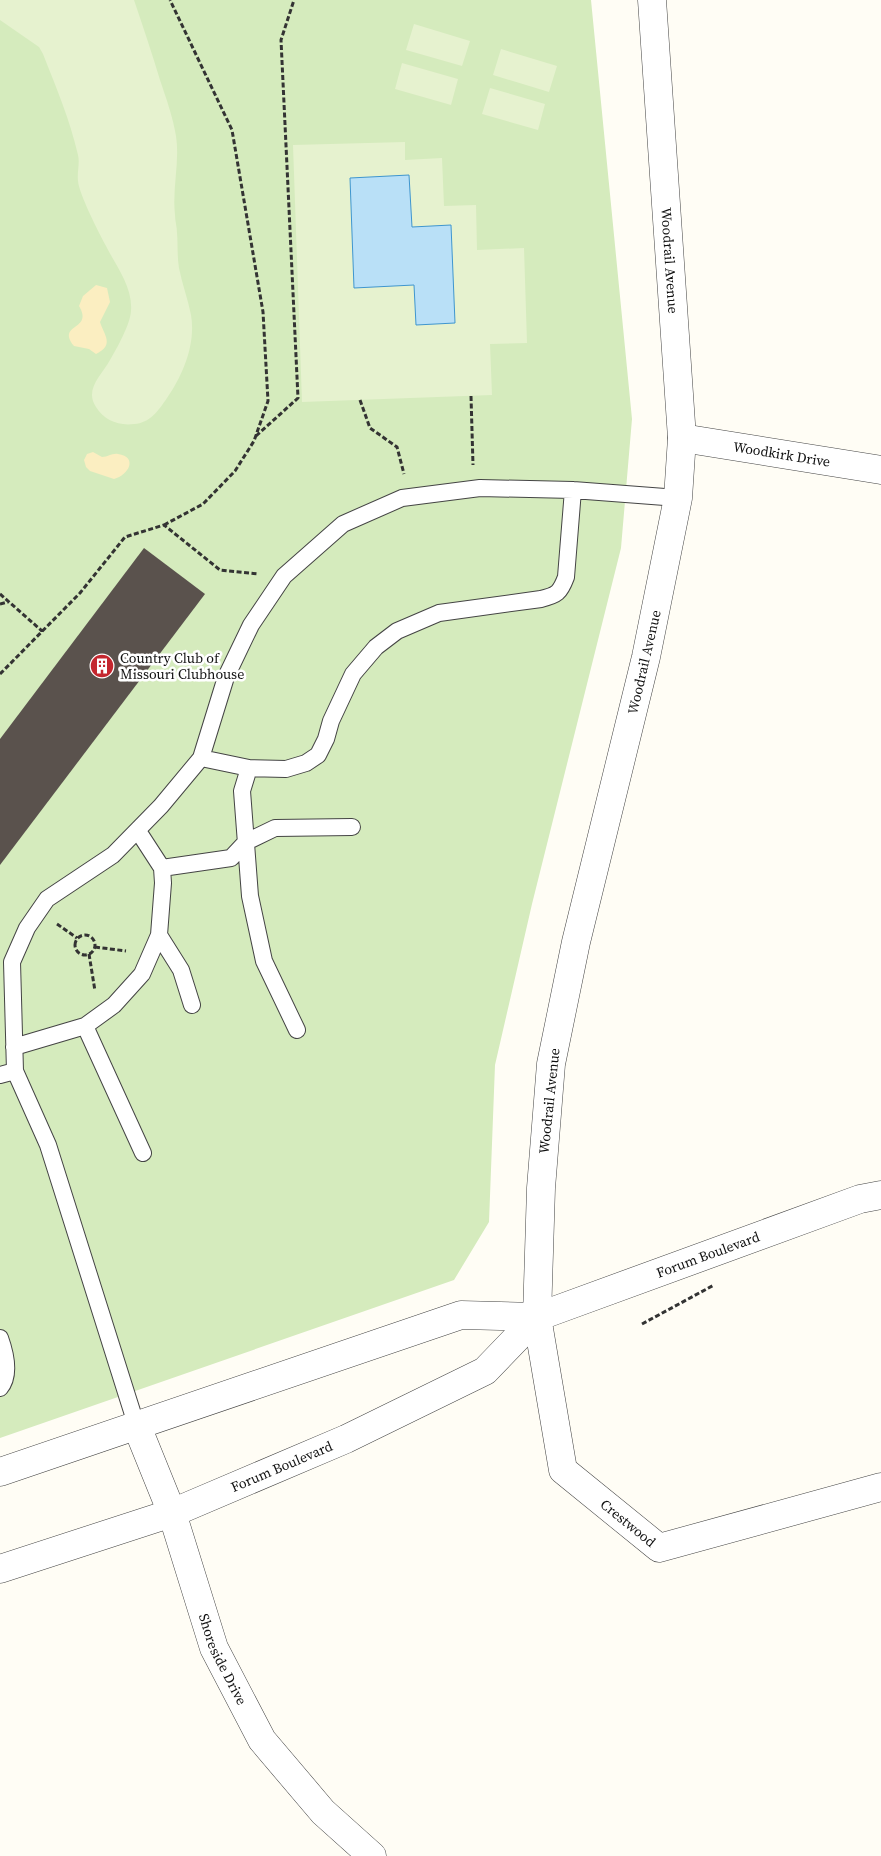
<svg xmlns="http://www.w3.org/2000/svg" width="881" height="1856" font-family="'Source Serif 4',serif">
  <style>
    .green { fill: #d5ebbd }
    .sand { fill: #fbeec1 }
    .pitch { fill: #e6f2cf }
    .water { fill: #b9e0f7; stroke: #3f96cf }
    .building { fill: #5a524d }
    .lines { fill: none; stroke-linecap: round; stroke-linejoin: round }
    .service-casing { stroke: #444; stroke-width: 18 }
    .minor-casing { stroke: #444; stroke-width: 29 }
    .tertiary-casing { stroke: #444; stroke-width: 29 }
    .path { stroke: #333; stroke-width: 3; stroke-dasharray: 5 2.5; stroke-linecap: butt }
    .service { stroke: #fff; stroke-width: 16 }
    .minor { stroke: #fff; stroke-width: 28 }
    .tertiary { stroke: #fff; stroke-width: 28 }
    .labels { text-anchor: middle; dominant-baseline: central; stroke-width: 5; stroke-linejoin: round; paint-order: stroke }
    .street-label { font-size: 14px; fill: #111; stroke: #fff }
    .poi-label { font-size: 14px; fill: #111; stroke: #fff; text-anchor: start }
  </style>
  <rect width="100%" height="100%" fill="#fffdf5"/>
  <!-- green -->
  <path class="green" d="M0 0H591L632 419 621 548 532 904 495 1065 489 1222 454 1280 0 1438Z"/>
  <!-- sand -->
  <path class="sand" d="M96 285 107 288 110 302 100 322C104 335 115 345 96 354L89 349 74 346C56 323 94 331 79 306L83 296Z
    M93 452 102 457C108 457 112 453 118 454 138 457 129 475 114 479L90 471 86 467 84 460 87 454Z"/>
  <!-- pitch -->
  <path class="pitch" d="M0 0H134C143 27 152 53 160 80 166 98 173 117 176 136 180 162 172 188 175 215 175 221 177 227 177 233 178 244 177 256 179 268 182 284 188 299 191 315 196 344 183 375 167 398 158 411 150 423 134 424 118 426 104 420 96 407 84 389 102 375 110 360 117 348 130 325 131 311 133 287 116 266 106 246 99 233 79 194 78 181 77 172 80 163 78 155 70 120 56 87 43 54L39 47 0 20Z
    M414 24 470 41 462 66 406 50Z
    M501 49 557 66 549 92 493 75Z
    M402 63 458 79 451 105 395 89Z
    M490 88 545 104 538 130 482 114Z
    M405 142V160L442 158 444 206 476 205 477 250 524 248 527 343 490 344 492 395 302 402 293 145Z"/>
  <!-- water -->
  <path class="water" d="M409 175 412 227 451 225 455 323 416 325 414 285 354 288 350 178Z"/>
  <!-- building -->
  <path class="building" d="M144 548 205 594 0 865V739Z"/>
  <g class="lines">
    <!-- service casing -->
    <g class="service-casing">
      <path id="service" d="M201 758 249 768 286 769 306 763 318 755 326 739 331 721 353 674 376 647 397 631 439 613 541 599C557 595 560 593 566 577L573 490
        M249 768 242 791 250 896 264 961 297 1030
        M162 868 231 858 246 842 275 828 352 827
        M159 935 181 970 192 1005
        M85 1026 143 1153
        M14 1047 85 1026 114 1005 142 974 159 935 163 883 162 868 138 831
        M0 1075 15 1071
        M0 1338C5 1352 11 1375 0 1388
        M136 1424 48 1145 15 1071 12 962 27 928 47 899 113 855 161 806 201 758 226 677 251 625 284 576 343 524 402 498 480 488 573 490 678 498"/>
    </g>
    <!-- minor casing -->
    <g class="minor-casing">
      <g id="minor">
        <path id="s1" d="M652 0 682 438 678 498 646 657 576 942 551 1064 541 1188 537 1317 563 1470 659 1548 881 1487"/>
        <path id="s2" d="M682 438 881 470"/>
        <path id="s3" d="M136 1424 172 1513 214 1648 262 1740 323 1812 372 1856"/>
      </g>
    </g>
    <!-- tertiary casing -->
    <g class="tertiary-casing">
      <g id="tertiary">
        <path id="s4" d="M0 1472 461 1315 537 1317 860 1199 881 1195"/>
        <path id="s5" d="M0 1569 172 1513 346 1439 485 1371 537 1317"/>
      </g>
    </g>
    <!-- path -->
    <path class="path" d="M471 396 473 465
      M360 400 370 428 397 447 404 474
      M256 436 298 398 281 40 294 0
      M164 525 203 504 235 471 254 441 268 401 263 312 232 130 170 0
      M0 594 42 631
      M0 604 8 602
      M0 674 80 593 125 537 164 525 220 570 258 574
      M57 924 77 938
      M75 945a10 10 0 1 1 20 0a10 10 0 1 1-20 0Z
      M95 947 126 951
      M89 954 95 991
      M642 1324 714 1285"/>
    <!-- service -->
    <use href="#service" class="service"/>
    <!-- minor -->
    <use href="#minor" class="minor"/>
    <!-- tertiary -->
    <use href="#tertiary" class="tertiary"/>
  </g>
  <!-- icons -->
  <defs>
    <g id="building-disc" transform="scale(1.25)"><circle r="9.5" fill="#c4262e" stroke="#fff"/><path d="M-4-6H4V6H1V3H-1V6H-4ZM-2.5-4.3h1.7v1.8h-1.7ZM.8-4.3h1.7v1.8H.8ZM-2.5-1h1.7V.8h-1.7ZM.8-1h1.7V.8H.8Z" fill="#fff"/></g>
  </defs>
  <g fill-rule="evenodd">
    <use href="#building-disc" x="102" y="666"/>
  </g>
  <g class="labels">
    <!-- street labels -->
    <g class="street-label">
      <text stroke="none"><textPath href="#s1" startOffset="261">Woodrail Avenue</textPath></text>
      <text stroke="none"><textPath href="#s2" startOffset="101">Woodkirk Drive</textPath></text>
      <text transform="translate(644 662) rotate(-77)">Woodrail Avenue</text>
      <text transform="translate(549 1101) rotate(-84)">Woodrail Avenue</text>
      <text stroke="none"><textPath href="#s4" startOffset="745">Forum Boulevard</textPath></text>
      <text stroke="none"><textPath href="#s5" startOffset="300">Forum Boulevard</textPath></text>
      <text stroke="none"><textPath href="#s1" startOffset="1572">Crestwood</textPath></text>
      <text stroke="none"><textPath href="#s3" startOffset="251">Shoreside Drive</textPath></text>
    </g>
    <!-- poi labels -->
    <g class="poi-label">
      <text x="120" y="658">Country Club of<tspan x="120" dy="16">Missouri Clubhouse</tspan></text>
    </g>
  </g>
</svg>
